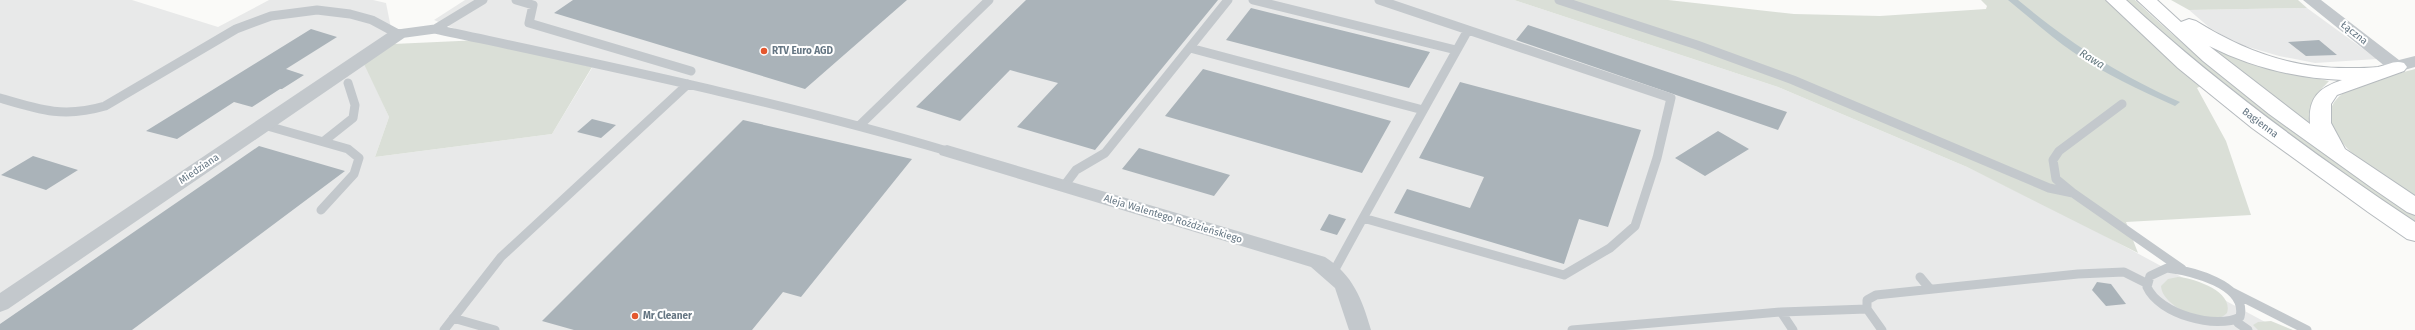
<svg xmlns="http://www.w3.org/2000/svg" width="2415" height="330" font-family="'Fira Sans',sans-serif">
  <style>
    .built { fill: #e8e9e9 }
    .green { fill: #dadfd7 }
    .water { fill: #bbc7cb }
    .building { fill: #aab3b9 }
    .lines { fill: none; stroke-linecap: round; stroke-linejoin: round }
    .primary-casing { stroke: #b5babe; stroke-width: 2 }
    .lane { stroke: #c3c8cc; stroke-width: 9 }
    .street { fill: #c3c8cc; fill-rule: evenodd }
    .primary { fill: #fff; fill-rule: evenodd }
    .poi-dot { fill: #e4572e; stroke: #fff; stroke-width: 1.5 }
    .labels { text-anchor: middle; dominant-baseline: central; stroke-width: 4; stroke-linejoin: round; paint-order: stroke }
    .street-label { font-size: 10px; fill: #657683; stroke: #fff }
    .poi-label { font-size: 10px; font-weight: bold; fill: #657683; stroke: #fff; text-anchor: start }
    .water-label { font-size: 11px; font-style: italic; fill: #60757c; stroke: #fff }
  </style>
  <rect width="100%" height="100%" fill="#fafaf8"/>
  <!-- built -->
  <path class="built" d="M0 0H132L218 27 269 0H373L386 3 391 28 365 64 389 117 375 157 552 134 592 68 481 40 434 20 465 0H1514L1778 87 1967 167 2083 224 2280 330H0Z
    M2307 8 2377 59 2315 63 2279 56 2238 44 2210 28 2189 10Z"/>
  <!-- green -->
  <path class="green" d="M1514 0H1668L1794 14 1880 16 1986 9 1987 6 1981 0H2105L2201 86 2197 88 2226 141 2251 215 2126 222 2138 253 1967 167 1778 87Z
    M2125 0H2135C2219 80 2319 151 2415 216V224L2343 175 2207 73Z
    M2171 0H2298L2307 8 2189 10Z
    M481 40 592 67 552 134 375 157 389 117 364 64 393 44Z
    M2209 46 2270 69 2329 81C2309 102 2312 97 2311 125Z
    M2415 69V198C2391 182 2297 130 2342 94 2355 83 2398 74 2415 69Z
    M2178 277C2193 278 2234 291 2227 313 2213 329 2162 308 2161 286L2168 279Z
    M2271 321 2293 330H2258L2253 325 2258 322Z"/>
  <!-- water -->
  <path class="water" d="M2008 0H2018C2071 44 2118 74 2180 102L2175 106C2140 90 2104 74 2073 52 2050 36 2029 17 2008 0Z"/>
  <!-- building -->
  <path class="building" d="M573 0H907L805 89 554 13Z
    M1026 0H1218L1095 150 1017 127 1058 83 1010 70 960 121 916 107Z
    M1251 8 1430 52 1409 88 1226 40Z
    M1528 25 1787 112 1778 130 1516 40Z
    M311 29 337 37 286 69 304 75 282 89H280L252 107 234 102 177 139 146 131Z
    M2319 40 2337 55 2306 56 2288 42Z
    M1203 69 1391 121 1362 173 1165 116Z
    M1460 82 1641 130 1608 227 1579 219 1564 264 1394 213 1407 189 1470 208 1484 177 1419 158Z
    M592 119 616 125 601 138 577 132Z
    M743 120 912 159 801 297 783 292 752 330H574L542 321Z
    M1718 131 1749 149 1705 176 1675 158Z
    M259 146 345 171 132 330H0V324Z
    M1139 148 1230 175 1214 196 1122 169Z
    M33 156 78 170 46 190 1 175Z
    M1329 214 1346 219 1337 235 1320 230Z
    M2097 282 2111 284 2126 304 2106 306 2092 290Z"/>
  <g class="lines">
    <!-- primary casing -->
    <g class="primary-casing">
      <path id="primary" d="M2106 0H2126C2216 83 2313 154 2415 222V241L2407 239 2368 212 2252 128 2178 68Z
        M2137 0H2157L2181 22 2189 19 2196 21C2244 51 2293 69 2351 68 2359 68 2369 68 2378 67 2388 65 2394 60 2404 63L2407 67 2404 71 2337 95 2331 104V123L2345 149 2415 196V215L2407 212 2372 188 2269 114 2203 61ZM2209 46C2251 67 2295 78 2342 80 2319 88 2308 97 2310 124Z"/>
    </g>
    <!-- lane -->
    <path class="lane" d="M516 0 533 5 529 23 691 71
      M1253 0 1456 50
      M1379 0 1468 30
      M1559 0 1697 45 1793 80 2049 188 2073 193 2056 179 2053 160 2059 151 2122 104
      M435 29 483 0
      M1468 30 1671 98 1657 158 1635 226 1610 248 1564 275 1363 218Z
      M1190 48 1423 110
      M0 98C40 110 64 118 105 106L236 29 271 16 317 10 350 14 372 20 398 34 435 29C607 66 778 101 947 151
      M861 124 989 0
      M264 125 348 149 359 158 354 174 321 210
      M324 141 353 118 355 105 348 83
      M1064 186 1076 170 1105 153 1228 0
      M2073 193 2182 269
      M2167 268C2190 271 2248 284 2240 317 2217 330 2159 314 2147 287L2150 276Z
      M1334 271 1363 218
      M1920 277 1930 289
      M2232 292 2307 330
      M1781 312 1867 309
      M453 318 495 330
      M2238 323 2248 330
      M444 330 501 257 688 84
      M1572 330 1781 312 1793 330
      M1882 330 1867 309V300L1876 295 2078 274 2124 272 2146 283"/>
    <!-- street -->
    <path class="street" d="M2303 0H2321L2399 60 2415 56V67L2397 72 2391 71Z
      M398 29 404 30 406 34 404 38 8 309 0 312V293L392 30Z
      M947 145 1325 257C1353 275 1362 299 1371 330H1349L1335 288 1311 267 940 155 938 151 940 147Z"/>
    <!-- primary -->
    <use href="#primary" class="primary"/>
  </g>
  <!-- markers -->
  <g class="poi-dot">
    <circle cx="764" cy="51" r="4"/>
    <circle cx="635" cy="316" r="4"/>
  </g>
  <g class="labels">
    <!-- street labels -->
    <g class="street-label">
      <text transform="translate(2354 33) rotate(38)">Łączna</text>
      <text transform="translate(2260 123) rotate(37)">Bagienna</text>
      <text transform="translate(199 169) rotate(-34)">Miedziana</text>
      <text transform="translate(1173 219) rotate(17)">Aleja Walentego Roździeńskiego</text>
    </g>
    <!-- poi labels -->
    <g class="poi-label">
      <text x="772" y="51">RTV Euro AGD</text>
      <text x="643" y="316">Mr Cleaner</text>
    </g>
    <!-- water labels -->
    <g class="water-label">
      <text transform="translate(2092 59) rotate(31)">Rawa</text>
    </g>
  </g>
</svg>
